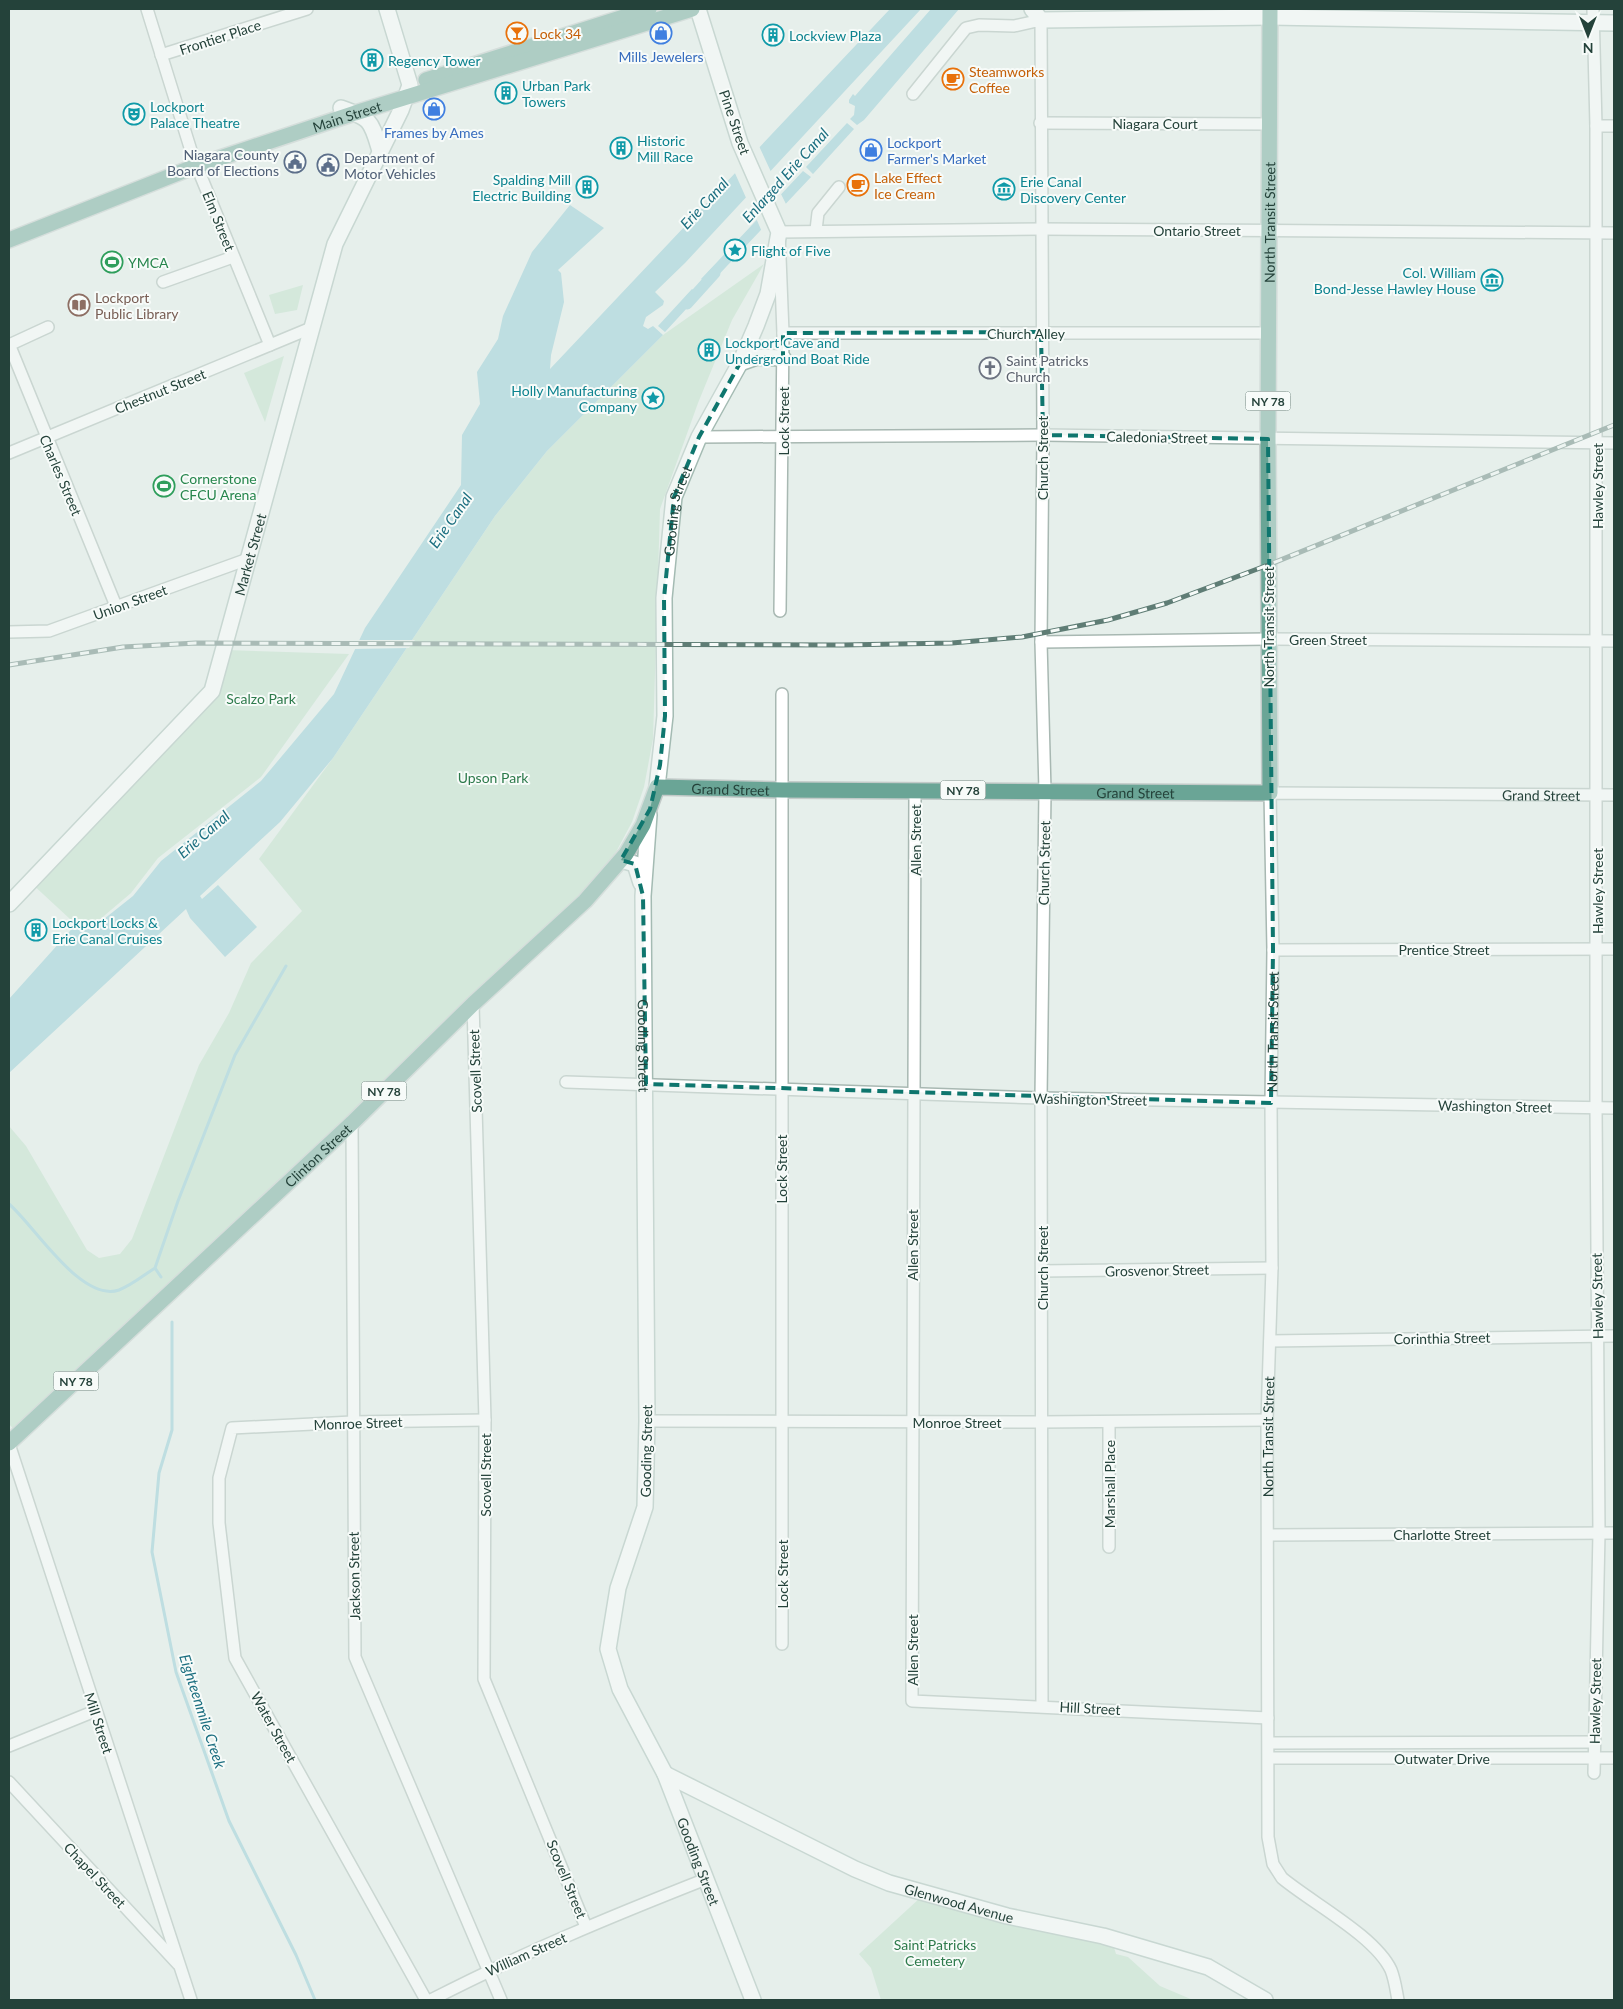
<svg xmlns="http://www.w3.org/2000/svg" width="1623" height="2009" font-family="Lato,sans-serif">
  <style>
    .green { fill: #bfe0c8 }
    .water { fill: #8ec9d4 }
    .pier { fill: #e6efeb }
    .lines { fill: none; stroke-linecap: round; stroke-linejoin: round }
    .stream { stroke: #8ec9d4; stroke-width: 3 }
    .canal { stroke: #8ec9d4; stroke-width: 11 }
    .street-casing { stroke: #a8b8b2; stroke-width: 14 }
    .secondary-casing { stroke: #a4bbb3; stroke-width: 18 }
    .primary-casing { stroke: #c2cac8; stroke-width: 18 }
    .street { stroke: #fff; stroke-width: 11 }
    .secondary { stroke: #fff; stroke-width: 15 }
    .primary { stroke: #6aa596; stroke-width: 15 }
    .rail-casing { stroke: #5f7d75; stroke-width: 5 }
    .rail { stroke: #f7fbf9; stroke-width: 3; stroke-dasharray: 9; stroke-linecap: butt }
    .marked { fill: none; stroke: #0f766e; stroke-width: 4; stroke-dasharray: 10 6; stroke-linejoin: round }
    .labels { text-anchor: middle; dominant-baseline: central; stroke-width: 4; stroke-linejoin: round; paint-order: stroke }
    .shield { fill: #f7fbf9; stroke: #637a73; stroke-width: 1 }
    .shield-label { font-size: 12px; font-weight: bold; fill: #24423a }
    .food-label { font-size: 14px; fill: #c56008; stroke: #f7fbf9; text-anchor: start }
    .culture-label { font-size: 14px; fill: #0d838f; stroke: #f7fbf9; text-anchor: start }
    .street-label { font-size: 14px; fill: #24423a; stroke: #f7fbf9 }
    .shop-label { font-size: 14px; fill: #366cbe; stroke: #f7fbf9 }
    .service-label { font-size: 14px; fill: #4e5e75; stroke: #f7fbf9; text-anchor: end }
    .leisure-label { font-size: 14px; fill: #27864d; stroke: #f7fbf9; text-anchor: start }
    .education-label { font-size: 14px; fill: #785e54; stroke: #f7fbf9; text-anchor: start }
    .worship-label { font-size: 14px; fill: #5b616d; stroke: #f7fbf9; text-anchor: start }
    .park-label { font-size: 14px; fill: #2d7a4b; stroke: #f7fbf9 }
    .water-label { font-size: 15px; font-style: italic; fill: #1c6f80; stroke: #f7fbf9 }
  </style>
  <rect width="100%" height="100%" fill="#e6efeb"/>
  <!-- green -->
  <path class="green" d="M764 264 732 320 698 403 660 509 653 739 644 787 632 822 616 852 593 882 144 1319 18 1434 9 1424V1126L26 1146 87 1250 99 1258 120 1254 132 1239 199 1065 229 1013 251 963 302 911 259 859 333 758 495 516 547 451 663 335Z
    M303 285 297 310 275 314 269 295Z
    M284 356 265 422 244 373Z
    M226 650 349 654 261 777 158 858 131 893 98 921 70 919 30 882 215 693Z
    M920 1898 1113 1944 1116 1954 1128 1957 1160 1986 1193 2000H881L871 1968 859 1954Z"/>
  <!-- water -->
  <path class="water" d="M890 9H921L685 263 655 292 664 301 663 305 646 317 643 326 648 329 653 326 663 335 547 451 495 516 333 758 280 822 200 896 202 899 218 885 257 927 225 957 190 918 186 909 9 1073V999L78 922 99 923 133 896 161 861 261 781 334 694 365 628 461 485 462 435 480 404 477 372 498 339 503 316 532 252 570 205 604 228 558 270 561 273 564 302 551 355 550 369Z
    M931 9H959L864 120 857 125 850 119 854 115 855 106 849 103V100L853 94 855 96Z
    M847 123 854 129 813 174 806 167Z
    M803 171 811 177 709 285 701 279Z
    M692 289 699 295 665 332 658 326Z"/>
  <!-- pier -->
  <path class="pier" d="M759 146 772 174 747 200 734 171Z
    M780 192 787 206 762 232 756 218Z
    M357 640H415L409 648 353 649Z"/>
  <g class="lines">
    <!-- stream -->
    <path class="stream" d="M9 1204C34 1225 81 1303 119 1290 132 1285 144 1275 155 1268
      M155 1268 178 1201 235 1055 286 966
      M155 1268 161 1277
      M172 1322V1430L159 1473 152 1552 176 1672 229 1821 296 1955 315 2000"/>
    <!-- canal -->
    <path class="canal" d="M687 304 715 273"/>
    <!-- street casing -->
    <g class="street-casing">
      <g id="street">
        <path d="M147 9 193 157 270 345"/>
        <path d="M1593 9 1596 126V1108L1599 1533 1594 1773"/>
        <path d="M161 55 307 9"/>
        <path d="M913 94 966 28 979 25 1014 26 1041 20 1043 435 1041 642 1045 791 1041 1098 1042 1706"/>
        <path d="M1040 123 1269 124"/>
        <path d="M1596 126H1614"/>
        <path d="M816 230 818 213 839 187"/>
        <path d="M163 282 233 257"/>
        <path d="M783 333H1269"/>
        <path d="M9 344 116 606"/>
        <path d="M9 345 48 327"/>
        <path d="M699 437 1043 435 1614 443"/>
        <path d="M9 453 311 328"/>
        <path d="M780 611 783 333 779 232 1041 229 1614 233"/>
        <path d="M9 632 49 631 248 559"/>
        <path d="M1041 642 1268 639 1614 641"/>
        <path d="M915 790 912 1701 1268 1718"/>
        <path d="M1273 950 1614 949"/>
        <path d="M473 1004 485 1420 484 1679 586 1927"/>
        <path d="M566 1082 1041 1098 1614 1108"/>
        <path d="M352 1123 355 1657 501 2000"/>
        <path d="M1042 1271 1272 1268"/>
        <path d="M1270 1341 1614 1336"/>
        <path d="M647 1421 1041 1422 1267 1420"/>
        <path d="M1109 1422V1547"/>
        <path d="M9 1444 191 2000"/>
        <path d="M1269 1535 1614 1533"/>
        <path d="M782 1644V694"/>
        <path d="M1269 1743 1594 1742"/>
        <path d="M9 1746 95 1711"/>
        <path d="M1269 1758H1614"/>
        <path d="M9 1782 178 1964"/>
        <path d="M426 2000 235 1658 219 1523V1478L232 1428 352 1422 485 1420"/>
        <path d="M431 2000C520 1954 612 1916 706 1879"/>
        <path id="s1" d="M1398 2000C1396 1990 1395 1980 1391 1970 1375 1936 1312 1903 1282 1878L1273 1864 1268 1837 1267 1420 1272 1268 1271 1103 1273 950 1270 793 1614 795"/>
      </g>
    </g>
    <!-- secondary casing -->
    <g class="secondary-casing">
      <g id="secondary">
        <path d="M1032 9 1041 20 1270 17 1614 23"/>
        <path d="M341 108C372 119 371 121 380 151"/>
        <path d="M740 363 757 357 783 358"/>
        <path id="s2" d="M657 787 665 716 664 598 674 497 699 437 740 363 756 326 768 294 779 232 740 143 698 9"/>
        <path id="s3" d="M649 815 643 896 647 1421 645 1507 618 1588 608 1649 620 1689 665 1774 753 2000"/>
        <path d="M621 860 635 864 641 883"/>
        <path id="s4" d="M9 904 212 691 335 244 401 110 410 85 387 9"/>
        <path id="s5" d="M665 1774 855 1869 889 1883 1007 1916 1103 1936 1208 1967 1265 2000"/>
      </g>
    </g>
    <!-- primary casing -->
    <g class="primary-casing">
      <g id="primary">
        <path d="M426 80 649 9"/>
        <path id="s6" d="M9 240 196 166 355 113 692 9"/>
        <path id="s7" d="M9 1443 352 1123 473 1004 585 901 626 854 643 825 657 787 782 790 1270 793 1268 439 1270 9"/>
      </g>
    </g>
    <!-- street -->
    <use href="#street" class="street"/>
    <!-- secondary -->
    <use href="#secondary" class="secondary"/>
    <!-- primary -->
    <use href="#primary" class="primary"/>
    <!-- rail casing -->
    <g class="rail-casing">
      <path id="rail" d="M9 665 123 647 196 643 842 645 952 643 1022 637 1108 620 1167 603 1268 565 1614 425"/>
    </g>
    <!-- rail -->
    <use href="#rail" class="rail"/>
  </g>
  <!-- marked area -->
  <path d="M0 0H1623V2009H0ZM1041 332 1043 435 1268 439 1273 950 1271 1103 646 1084 643 896 635 864 621 860 650 809 660 765 665 716 664 598 674 497 699 437 740 363 757 357 783 358V333Z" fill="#e6efeb" fill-opacity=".55" fill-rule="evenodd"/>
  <path class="marked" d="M1041 332 1043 435 1268 439 1273 950 1271 1103 646 1084 643 896 635 864 621 860 650 809 660 765 665 716 664 598 674 497 699 437 740 363 757 357 783 358V333Z"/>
  <!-- icons -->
  <defs>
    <g id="bar-ring" transform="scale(1.125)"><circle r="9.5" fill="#f7fbf9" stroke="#e8710a" stroke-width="1.5"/><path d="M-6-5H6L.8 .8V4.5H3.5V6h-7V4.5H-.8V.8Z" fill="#e8710a"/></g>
    <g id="shop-ring" transform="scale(1.125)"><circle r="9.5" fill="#f7fbf9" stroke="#3f7fe0" stroke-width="1.5"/><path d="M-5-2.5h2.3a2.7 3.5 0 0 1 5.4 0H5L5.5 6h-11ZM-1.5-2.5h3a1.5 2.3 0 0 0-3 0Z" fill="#3f7fe0"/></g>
    <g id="building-ring" transform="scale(1.125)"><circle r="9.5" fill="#f7fbf9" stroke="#0f9aa8" stroke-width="1.5"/><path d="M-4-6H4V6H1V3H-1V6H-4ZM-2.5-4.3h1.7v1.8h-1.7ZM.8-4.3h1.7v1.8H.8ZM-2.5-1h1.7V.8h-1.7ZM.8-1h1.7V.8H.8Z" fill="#0f9aa8"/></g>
    <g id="cafe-ring" transform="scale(1.125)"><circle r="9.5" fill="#f7fbf9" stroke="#e8710a" stroke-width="1.5"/><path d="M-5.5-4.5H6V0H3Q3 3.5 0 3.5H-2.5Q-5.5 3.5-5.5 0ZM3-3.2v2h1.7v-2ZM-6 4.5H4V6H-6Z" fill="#e8710a"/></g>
    <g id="theatre-ring" transform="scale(1.125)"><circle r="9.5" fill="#f7fbf9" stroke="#0f9aa8" stroke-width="1.5"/><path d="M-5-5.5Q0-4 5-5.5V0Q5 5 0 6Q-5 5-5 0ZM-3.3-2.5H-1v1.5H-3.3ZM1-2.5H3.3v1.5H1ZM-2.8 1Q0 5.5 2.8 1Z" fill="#0f9aa8"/></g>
    <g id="civic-ring" transform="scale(1.125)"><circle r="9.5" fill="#f7fbf9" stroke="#5c6f8a" stroke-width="1.5"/><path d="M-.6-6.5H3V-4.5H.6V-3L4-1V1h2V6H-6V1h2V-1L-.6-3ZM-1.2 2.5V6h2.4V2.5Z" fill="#5c6f8a"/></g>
    <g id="museum-ring" transform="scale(1.125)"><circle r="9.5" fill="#f7fbf9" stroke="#0f9aa8" stroke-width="1.5"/><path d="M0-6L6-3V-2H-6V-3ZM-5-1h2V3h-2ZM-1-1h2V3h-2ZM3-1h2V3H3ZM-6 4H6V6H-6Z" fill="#0f9aa8"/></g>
    <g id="sight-ring" transform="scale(1.125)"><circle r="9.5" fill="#f7fbf9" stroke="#0f9aa8" stroke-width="1.5"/><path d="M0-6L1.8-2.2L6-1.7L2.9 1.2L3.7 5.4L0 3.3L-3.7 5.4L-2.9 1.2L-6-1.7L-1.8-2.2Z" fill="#0f9aa8"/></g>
    <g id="stadium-ring" transform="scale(1.125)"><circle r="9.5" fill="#f7fbf9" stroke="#2e9e5b" stroke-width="1.5"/><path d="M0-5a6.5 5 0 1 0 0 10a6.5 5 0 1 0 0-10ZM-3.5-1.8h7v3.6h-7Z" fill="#2e9e5b"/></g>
    <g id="library-ring" transform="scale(1.125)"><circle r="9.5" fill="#f7fbf9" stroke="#8d6e63" stroke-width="1.5"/><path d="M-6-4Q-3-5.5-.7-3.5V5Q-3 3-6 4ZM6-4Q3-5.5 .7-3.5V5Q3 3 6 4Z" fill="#8d6e63"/></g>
    <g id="church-ring" transform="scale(1.125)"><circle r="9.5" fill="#f7fbf9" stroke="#6b7280" stroke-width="1.5"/><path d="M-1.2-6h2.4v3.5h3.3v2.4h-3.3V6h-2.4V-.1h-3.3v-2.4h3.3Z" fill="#6b7280"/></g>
  </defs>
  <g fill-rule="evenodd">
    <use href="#bar-ring" x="517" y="33"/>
    <use href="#shop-ring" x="661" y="33"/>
    <use href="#building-ring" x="773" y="35"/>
    <use href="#building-ring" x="372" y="60"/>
    <use href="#cafe-ring" x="953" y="79"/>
    <use href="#building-ring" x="506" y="93"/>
    <use href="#shop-ring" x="434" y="109"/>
    <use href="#theatre-ring" x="134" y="114"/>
    <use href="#building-ring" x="621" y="148"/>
    <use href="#shop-ring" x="871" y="150"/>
    <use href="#civic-ring" x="295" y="162"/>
    <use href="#civic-ring" x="328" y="165"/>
    <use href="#cafe-ring" x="858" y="185"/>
    <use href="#building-ring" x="587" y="187"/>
    <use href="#museum-ring" x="1004" y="189"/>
    <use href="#sight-ring" x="735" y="250"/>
    <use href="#stadium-ring" x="112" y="262"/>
    <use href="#museum-ring" x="1492" y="280"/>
    <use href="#library-ring" x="79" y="305"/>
    <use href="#building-ring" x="709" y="350"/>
    <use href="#church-ring" x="990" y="368"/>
    <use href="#sight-ring" x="653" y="398"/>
    <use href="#stadium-ring" x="164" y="486"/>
    <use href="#building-ring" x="36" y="930"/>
  </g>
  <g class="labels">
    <!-- shield labels -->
    <g class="shield">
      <rect x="1245.5" y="391.5" width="45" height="19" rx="4"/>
      <rect x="940.5" y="780.5" width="45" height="19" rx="4"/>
      <rect x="361.5" y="1081.5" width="45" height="19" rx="4"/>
      <rect x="53.5" y="1371.5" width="45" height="19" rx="4"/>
    </g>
    <g class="shield-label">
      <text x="1268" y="401">NY 78</text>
      <text x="963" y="790">NY 78</text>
      <text x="384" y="1091">NY 78</text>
      <text x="76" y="1381">NY 78</text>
    </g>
    <!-- food labels -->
    <g class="food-label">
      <text x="533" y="33">Lock 34</text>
      <text x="969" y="71">Steamworks<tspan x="969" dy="16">Coffee</tspan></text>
      <text x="874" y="177">Lake Effect<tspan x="874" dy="16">Ice Cream</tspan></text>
    </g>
    <!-- culture labels -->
    <g class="culture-label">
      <text x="789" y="35">Lockview Plaza</text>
      <text x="388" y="60">Regency Tower</text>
      <text x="522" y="85">Urban Park<tspan x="522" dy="16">Towers</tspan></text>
      <text x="150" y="106">Lockport<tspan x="150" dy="16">Palace Theatre</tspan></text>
      <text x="637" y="140">Historic<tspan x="637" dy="16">Mill Race</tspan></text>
      <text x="571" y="179" text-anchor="end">Spalding Mill<tspan x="571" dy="16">Electric Building</tspan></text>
      <text x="1020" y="181">Erie Canal<tspan x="1020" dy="16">Discovery Center</tspan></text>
      <text x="751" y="250">Flight of Five</text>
      <text x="1476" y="272" text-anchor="end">Col. William<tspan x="1476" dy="16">Bond-Jesse Hawley House</tspan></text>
      <text x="725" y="342">Lockport Cave and<tspan x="725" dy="16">Underground Boat Ride</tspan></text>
      <text x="637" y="390" text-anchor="end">Holly Manufacturing<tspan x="637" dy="16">Company</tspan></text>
      <text x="52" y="922">Lockport Locks &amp;<tspan x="52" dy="16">Erie Canal Cruises</tspan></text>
    </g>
    <!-- street labels -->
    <g class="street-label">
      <text transform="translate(220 37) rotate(-18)">Frontier Place</text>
      <text stroke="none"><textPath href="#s6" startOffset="360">Main Street</textPath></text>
      <text transform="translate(735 122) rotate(71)">Pine Street</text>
      <text x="1155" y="123">Niagara Court</text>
      <text transform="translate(219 221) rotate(68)">Elm Street</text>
      <text stroke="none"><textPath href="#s7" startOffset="2111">North Transit Street</textPath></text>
      <text x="1197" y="230">Ontario Street</text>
      <text x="1026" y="333">Church Alley</text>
      <text transform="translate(160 391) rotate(-22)">Chestnut Street</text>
      <text transform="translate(783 421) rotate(-90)">Lock Street</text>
      <text transform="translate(1157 437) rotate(1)">Caledonia Street</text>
      <text transform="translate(1042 458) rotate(-90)">Church Street</text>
      <text transform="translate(61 475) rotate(67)">Charles Street</text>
      <text transform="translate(1597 486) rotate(-90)">Hawley Street</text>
      <text stroke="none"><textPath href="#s2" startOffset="278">Gooding Street</textPath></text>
      <text stroke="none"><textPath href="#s4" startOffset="436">Market Street</textPath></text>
      <text transform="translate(130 602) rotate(-20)">Union Street</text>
      <text transform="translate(1268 627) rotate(-90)">North Transit Street</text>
      <text x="1328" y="639">Green Street</text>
      <text stroke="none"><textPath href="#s7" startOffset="1001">Grand Street</textPath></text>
      <text stroke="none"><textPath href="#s7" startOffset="1406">Grand Street</textPath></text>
      <text stroke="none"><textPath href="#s1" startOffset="1534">Grand Street</textPath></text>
      <text transform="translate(915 840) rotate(-90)">Allen Street</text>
      <text transform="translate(1044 863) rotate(-89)">Church Street</text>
      <text transform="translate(1597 891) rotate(-90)">Hawley Street</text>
      <text x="1444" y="949">Prentice Street</text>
      <text stroke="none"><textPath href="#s1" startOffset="1024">North Transit Street</textPath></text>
      <text stroke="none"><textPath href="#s3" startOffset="231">Gooding Street</textPath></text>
      <text transform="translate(475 1071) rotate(-92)">Scovell Street</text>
      <text transform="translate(1090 1099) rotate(1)">Washington Street</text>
      <text transform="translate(1495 1106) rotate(1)">Washington Street</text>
      <text stroke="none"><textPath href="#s7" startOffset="422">Clinton Street</textPath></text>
      <text transform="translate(781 1169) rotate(-90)">Lock Street</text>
      <text transform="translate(912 1245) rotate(-90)">Allen Street</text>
      <text transform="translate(1042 1268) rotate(-90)">Church Street</text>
      <text transform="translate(1157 1270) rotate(-1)">Grosvenor Street</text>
      <text transform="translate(1597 1296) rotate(-91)">Hawley Street</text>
      <text transform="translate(1442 1338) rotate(-1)">Corinthia Street</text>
      <text x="957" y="1422">Monroe Street</text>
      <text transform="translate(358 1423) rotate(-2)">Monroe Street</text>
      <text stroke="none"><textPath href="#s1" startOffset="619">North Transit Street</textPath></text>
      <text transform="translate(646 1451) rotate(-89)">Gooding Street</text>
      <text transform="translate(485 1475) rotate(-90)">Scovell Street</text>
      <text transform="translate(1109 1484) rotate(-90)">Marshall Place</text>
      <text x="1442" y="1534">Charlotte Street</text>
      <text transform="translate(782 1574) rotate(-90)">Lock Street</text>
      <text transform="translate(354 1576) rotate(-91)">Jackson Street</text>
      <text transform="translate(912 1650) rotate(-90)">Allen Street</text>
      <text transform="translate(1595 1701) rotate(-89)">Hawley Street</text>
      <text transform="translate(1090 1708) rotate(3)">Hill Street</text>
      <text transform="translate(99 1723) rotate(72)">Mill Street</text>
      <text transform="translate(274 1727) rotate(61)">Water Street</text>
      <text x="1442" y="1758">Outwater Drive</text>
      <text stroke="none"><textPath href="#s3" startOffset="1071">Gooding Street</textPath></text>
      <text transform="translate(95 1875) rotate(47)">Chapel Street</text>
      <text transform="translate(567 1879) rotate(68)">Scovell Street</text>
      <text stroke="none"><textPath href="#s5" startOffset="322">Glenwood Avenue</textPath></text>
      <text transform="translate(526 1954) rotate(-24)">William Street</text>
    </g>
    <!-- shop labels -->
    <g class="shop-label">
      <text x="661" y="56">Mills Jewelers</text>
      <text x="434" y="132">Frames by Ames</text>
      <text x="887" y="142" text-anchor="start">Lockport<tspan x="887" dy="16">Farmer's Market</tspan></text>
    </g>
    <!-- service labels -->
    <g class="service-label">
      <text x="279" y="154">Niagara County<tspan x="279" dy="16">Board of Elections</tspan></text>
      <text x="344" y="157" text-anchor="start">Department of<tspan x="344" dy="16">Motor Vehicles</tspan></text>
    </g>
    <!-- leisure labels -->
    <g class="leisure-label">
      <text x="128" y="262">YMCA</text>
      <text x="180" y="478">Cornerstone<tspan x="180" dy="16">CFCU Arena</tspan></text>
    </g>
    <!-- education labels -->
    <g class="education-label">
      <text x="95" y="297">Lockport<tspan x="95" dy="16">Public Library</tspan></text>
    </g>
    <!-- worship labels -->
    <g class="worship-label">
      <text x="1006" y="360">Saint Patricks<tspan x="1006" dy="16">Church</tspan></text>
    </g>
    <!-- park labels -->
    <g class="park-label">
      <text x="261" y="698">Scalzo Park</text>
      <text x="493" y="777">Upson Park</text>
      <text x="935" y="1944">Saint Patricks<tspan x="935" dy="16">Cemetery</tspan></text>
    </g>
    <!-- water labels -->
    <g class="water-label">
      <text transform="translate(785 175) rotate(-48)">Enlarged Erie Canal</text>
      <text transform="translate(704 203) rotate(-47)">Erie Canal</text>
      <text transform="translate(450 520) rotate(-55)">Erie Canal</text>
      <text transform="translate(203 834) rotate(-41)">Erie Canal</text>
      <text transform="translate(203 1711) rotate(72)">Eighteenmile Creek</text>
    </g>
  </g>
  <!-- border -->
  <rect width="1623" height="2009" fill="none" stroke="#24423a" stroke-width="20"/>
  <!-- north arrow -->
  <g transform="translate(1588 35) rotate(180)" stroke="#f7fbf9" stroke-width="4" paint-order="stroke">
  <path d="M0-4L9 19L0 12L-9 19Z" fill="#24423a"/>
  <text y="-8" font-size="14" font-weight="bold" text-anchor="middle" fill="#24423a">N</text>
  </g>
</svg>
